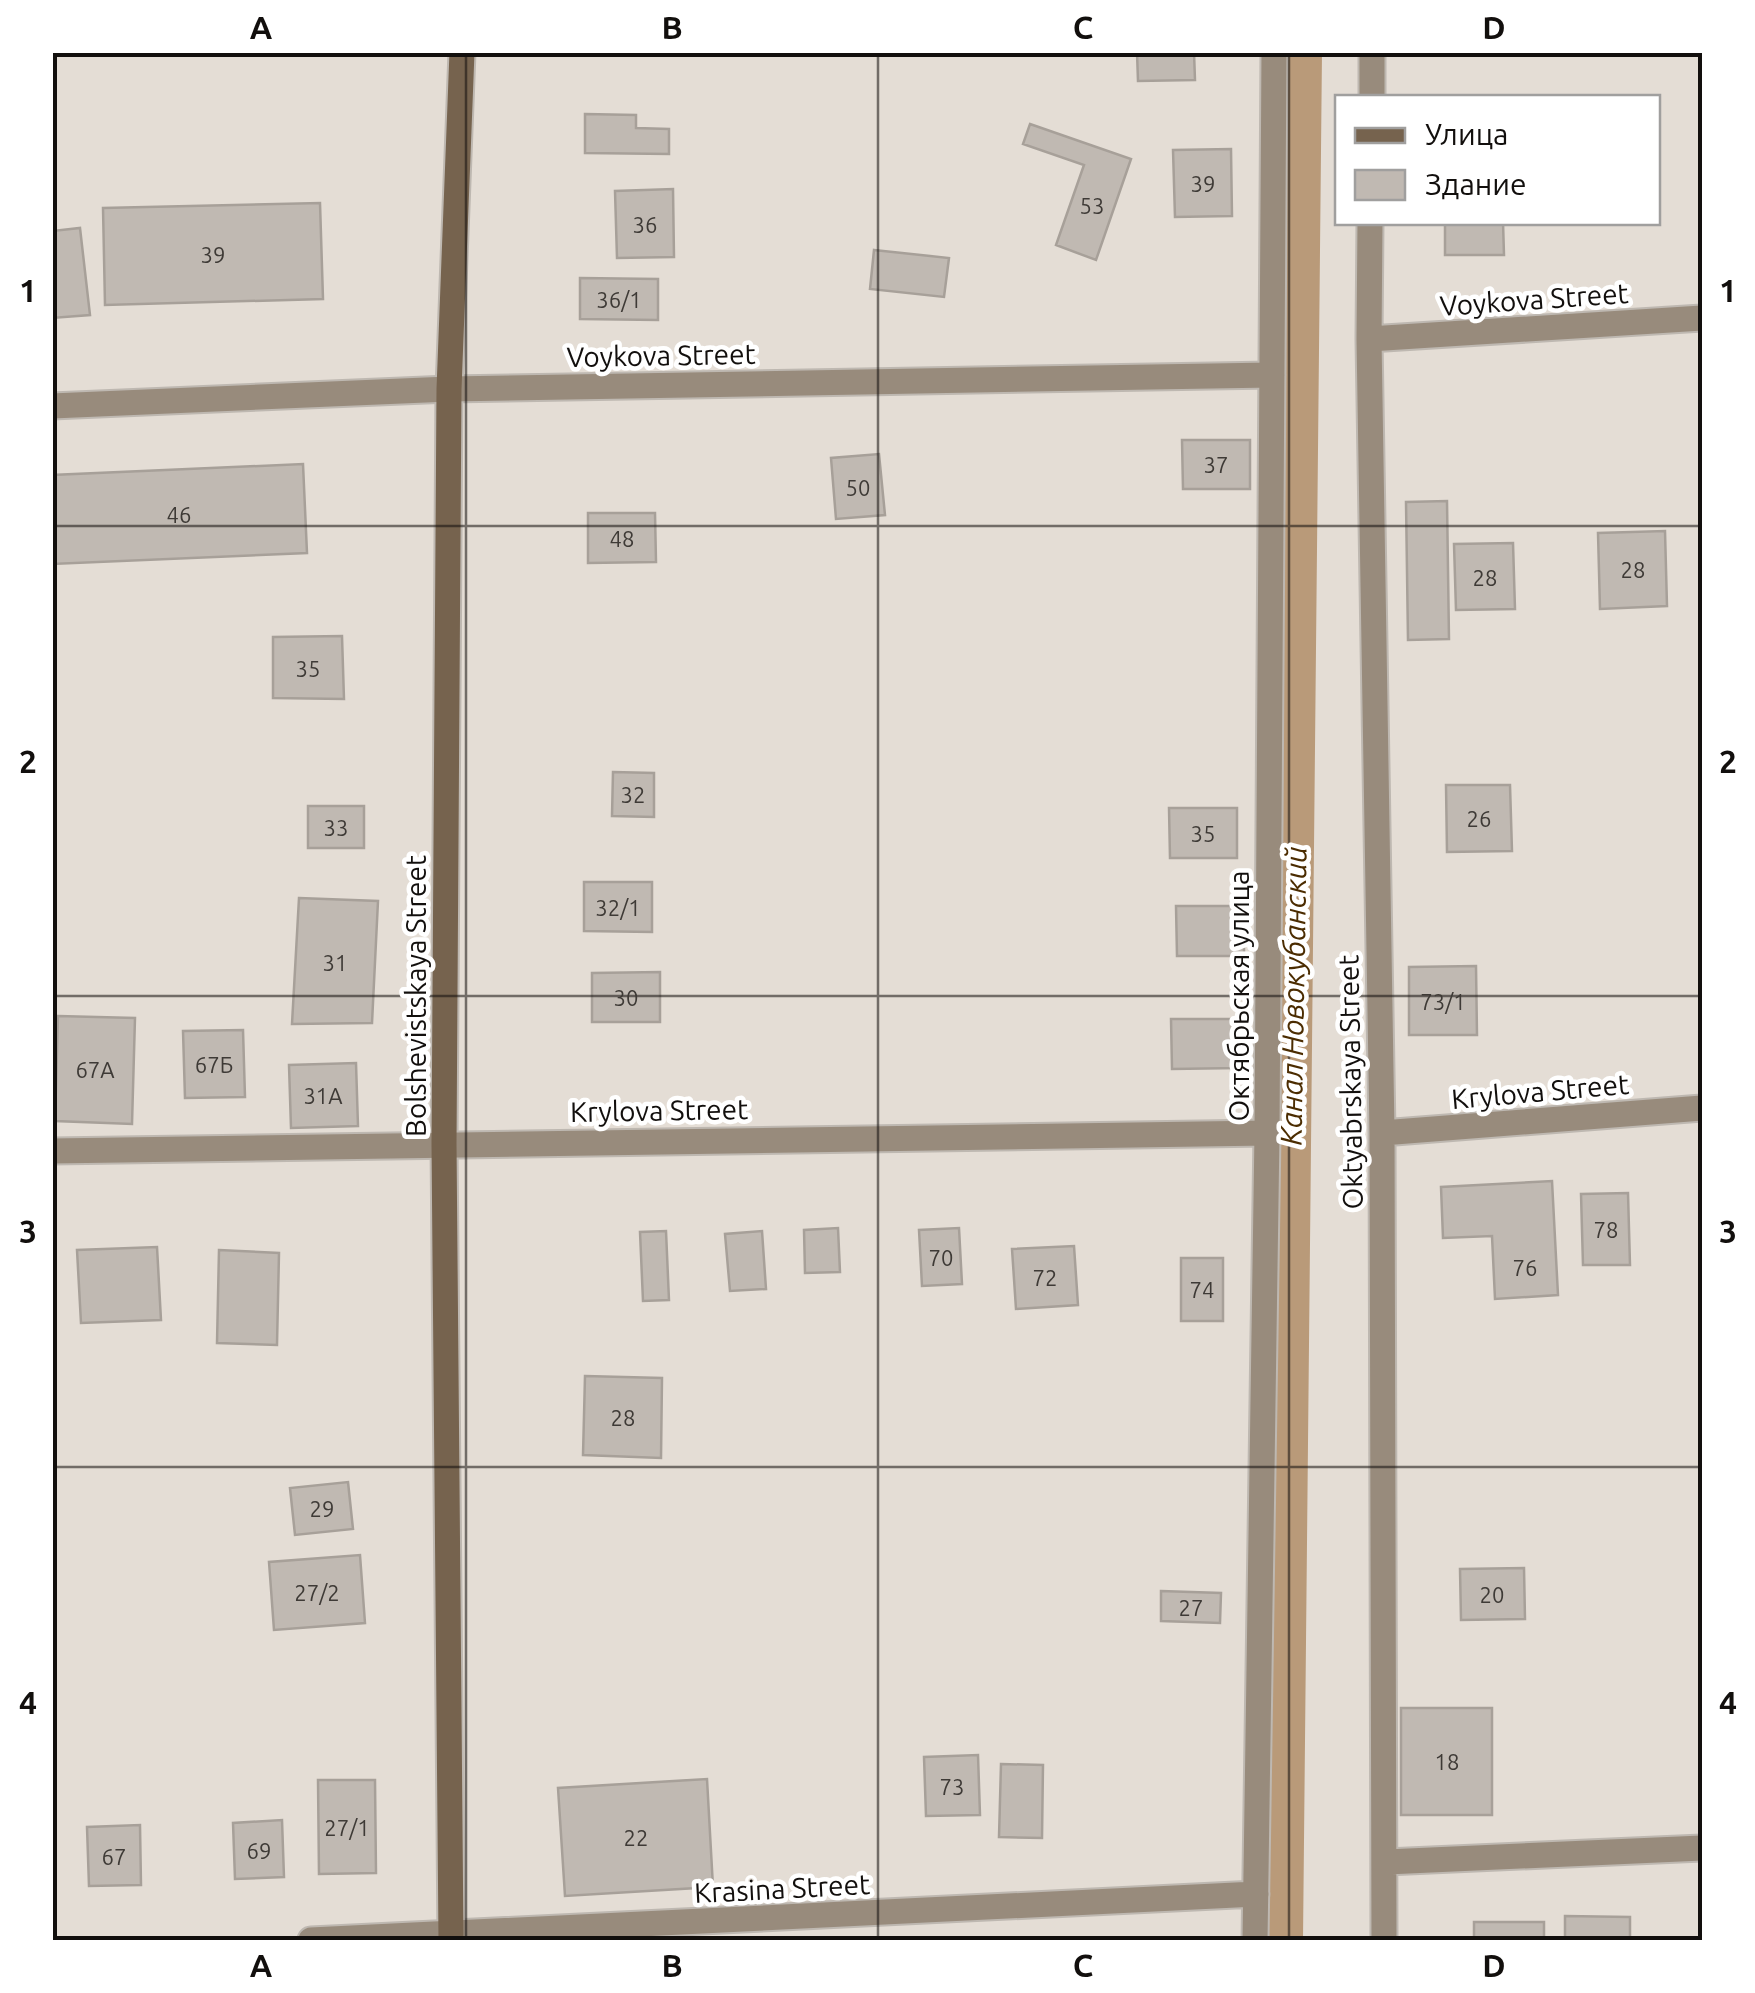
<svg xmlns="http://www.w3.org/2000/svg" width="1755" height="1993" font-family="Ubuntu,sans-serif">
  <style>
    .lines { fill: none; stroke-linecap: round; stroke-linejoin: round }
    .canal { stroke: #b99a79; stroke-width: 40 }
    .building { fill: #c0b9b2; stroke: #a7a099; stroke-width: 2.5 }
    .street-casing { stroke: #beb8b1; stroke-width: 29 }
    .secondary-casing { stroke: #beb8b1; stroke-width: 29 }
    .street { stroke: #988b7c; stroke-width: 25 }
    .secondary { stroke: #76634e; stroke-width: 25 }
    .grid { fill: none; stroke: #120f0d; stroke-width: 2.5; stroke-opacity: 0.55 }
    .labels { text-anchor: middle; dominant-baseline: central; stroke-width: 9; stroke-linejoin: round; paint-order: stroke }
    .number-label { font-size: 22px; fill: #3e3a36 }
    .street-label { font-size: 28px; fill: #120f0d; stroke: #fff }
    .water-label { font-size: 30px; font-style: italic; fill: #4b2c01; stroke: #fff }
    .neatline { fill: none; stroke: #120f0d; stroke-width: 4 }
    .grid-label { font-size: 32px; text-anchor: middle; font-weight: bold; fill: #120f0d }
  </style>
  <rect width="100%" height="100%" fill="#e4ddd5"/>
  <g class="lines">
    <!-- canal -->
    <path class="canal" d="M1283 1940 1302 52"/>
  </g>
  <!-- building -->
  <path class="building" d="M1137 52H1194L1195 80 1138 81Z
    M585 114 636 115V128L669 129V154L585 153Z
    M1030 124 1131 159 1096 260 1056 245 1084 165 1023 144Z
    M1231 149 1232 216 1175 217 1173 150Z
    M673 189 674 257 617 258 615 191Z
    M320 203 323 299 105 305 103 208Z
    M1445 222H1503L1504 255H1445Z
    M80 228 90 315 52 318V231Z
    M874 250 949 258 944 297 870 289Z
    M580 278 658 279V320L580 319Z
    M1182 440H1250V489H1183Z
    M879 454 885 515 836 519 831 458Z
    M303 464 307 553 52 564V475Z
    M1447 501 1449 639 1408 640 1406 502Z
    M588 513H655L656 562 588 563Z
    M1665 531 1667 606 1600 609 1598 533Z
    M1513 543 1515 609 1456 610 1454 544Z
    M342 636 344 699 273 698V637Z
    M613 772 654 773V817L612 816Z
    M1446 785H1510L1512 851 1447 852Z
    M308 806H364V848H308Z
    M1169 808H1237V858H1170Z
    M584 882H652V932L584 931Z
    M299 898 378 901 372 1023 292 1024Z
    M1176 906H1244V956H1177Z
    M1476 966 1477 1035H1409V967Z
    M660 972V1022H592V973Z
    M58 1016 135 1018 132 1124 55 1121Z
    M1171 1019H1239V1068L1172 1069Z
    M243 1030 245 1097 185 1098 183 1031Z
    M356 1063 358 1126 291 1128 289 1065Z
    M1552 1181 1558 1295 1495 1299 1492 1236 1443 1238 1441 1187Z
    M1628 1193 1630 1265H1583L1581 1194Z
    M838 1228 840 1272 805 1273 804 1230Z
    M959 1228 962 1284 922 1286 919 1230Z
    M666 1231 669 1300 643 1301 640 1232Z
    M762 1231 766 1289 730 1291 725 1234Z
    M1074 1246 1078 1305 1016 1309 1012 1249Z
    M157 1247 161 1320 81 1323 77 1250Z
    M219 1250 279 1253 277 1345 217 1343Z
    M1181 1258H1223V1321H1181Z
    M585 1376 662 1378 661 1458 583 1455Z
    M348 1482 353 1529 295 1535 290 1488Z
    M360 1555 365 1623 274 1630 269 1562Z
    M1524 1568 1525 1619 1461 1620 1460 1569Z
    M1161 1591 1221 1593 1220 1623 1161 1621Z
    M1401 1708H1492V1815H1401Z
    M978 1755 980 1815 926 1816 924 1757Z
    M1001 1764 1043 1765 1042 1838 999 1837Z
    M707 1779 713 1887 565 1896 558 1788Z
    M318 1780H375L376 1873 319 1874Z
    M282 1820 284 1877 235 1879 233 1823Z
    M140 1825 141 1885 89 1886 87 1827Z
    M1565 1916 1630 1917V1940H1565Z
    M1474 1922H1544V1940H1474Z"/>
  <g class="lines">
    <!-- street casing -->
    <g class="street-casing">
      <path id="street" d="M1372 98V52
        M1370 222 1369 339 1382 1133 1384 1940
        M1369 339 1702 318
        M52 406 449 389 1272 375
        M1382 1133 1702 1108
        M52 1151 1267 1133
        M1386 1862 1702 1848
        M311 1940 1256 1894
        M1255 1940 1267 1133 1274 52"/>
    </g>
    <!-- secondary casing -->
    <g class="secondary-casing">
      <path id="secondary" d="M451 1940 444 1143 449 389 462 52"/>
    </g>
    <!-- street -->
    <use href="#street" class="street"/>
    <!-- secondary -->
    <use href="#secondary" class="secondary"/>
  </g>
  <!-- grid -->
  <path class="grid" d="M466 52V1940M878 52V1940M1289 52V1940M52 526H1702M52 996H1702M52 1467H1702"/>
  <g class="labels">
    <!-- number labels -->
    <g class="number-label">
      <text x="1203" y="183">39</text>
      <text x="1092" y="205">53</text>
      <text x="645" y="224">36</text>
      <text x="213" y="254">39</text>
      <text x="619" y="299">36/1</text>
      <text x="1216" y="464">37</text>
      <text x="858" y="487">50</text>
      <text x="179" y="514">46</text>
      <text x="622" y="538">48</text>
      <text x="1633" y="569">28</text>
      <text x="1485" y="577">28</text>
      <text x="308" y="668">35</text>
      <text x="633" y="794">32</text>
      <text x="1479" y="818">26</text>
      <text x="336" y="827">33</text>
      <text x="1203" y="833">35</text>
      <text x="618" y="907">32/1</text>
      <text x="335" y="962">31</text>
      <text x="626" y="997">30</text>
      <text x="1443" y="1001">73/1</text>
      <text x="214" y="1064">67Б</text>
      <text x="95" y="1069">67А</text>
      <text x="323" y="1095">31А</text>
      <text x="1606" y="1229">78</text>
      <text x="941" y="1257">70</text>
      <text x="1525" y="1267">76</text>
      <text x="1045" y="1277">72</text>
      <text x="1202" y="1289">74</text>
      <text x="623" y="1417">28</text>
      <text x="322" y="1508">29</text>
      <text x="317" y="1592">27/2</text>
      <text x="1492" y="1594">20</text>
      <text x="1191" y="1607">27</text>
      <text x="1447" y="1761">18</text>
      <text x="952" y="1786">73</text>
      <text x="347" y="1827">27/1</text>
      <text x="636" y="1837">22</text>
      <text x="259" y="1850">69</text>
      <text x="114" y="1856">67</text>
    </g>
    <!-- street labels -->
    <g class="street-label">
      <text transform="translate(1534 299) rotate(-4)">Voykova Street</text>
      <text transform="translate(661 355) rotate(-1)">Voykova Street</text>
      <text transform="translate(415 996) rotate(-90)">Bolshevistskaya Street</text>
      <text transform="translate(1238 996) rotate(-90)">Октябрьская улица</text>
      <text transform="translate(1350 1082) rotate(-91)">Oktyabrskaya Street</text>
      <text transform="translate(1540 1091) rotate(-5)">Krylova Street</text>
      <text transform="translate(659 1110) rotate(-1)">Krylova Street</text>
      <text transform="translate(782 1888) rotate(-3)">Krasina Street</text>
    </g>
    <!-- water labels -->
    <g class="water-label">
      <text transform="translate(1293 996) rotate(-89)">Канал Новокубанский</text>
    </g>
  </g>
  <!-- border -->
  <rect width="1755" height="1993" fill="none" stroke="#ffffff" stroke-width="110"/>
  <!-- legend -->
  <rect x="1335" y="95" width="325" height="130" fill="#ffffff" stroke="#a09f9e" stroke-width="2.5"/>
  <rect x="1355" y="128" width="50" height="15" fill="#76634e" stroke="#a09f9e" stroke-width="2.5"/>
  <text x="1425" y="145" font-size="30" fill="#120f0d">Улица</text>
  <rect x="1355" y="170" width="50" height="30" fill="#c0b9b2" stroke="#a09f9e" stroke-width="2.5"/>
  <text x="1425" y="195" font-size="30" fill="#120f0d">Здание</text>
  <rect x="55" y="55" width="1645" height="1883" class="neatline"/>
  <g class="grid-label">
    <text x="261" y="39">A</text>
    <text x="672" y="39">B</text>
    <text x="1083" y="39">C</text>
    <text x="1494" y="39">D</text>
    <text x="28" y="302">1</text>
    <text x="1728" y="302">1</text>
    <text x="28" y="773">2</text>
    <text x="1728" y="773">2</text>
    <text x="28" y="1243">3</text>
    <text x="1728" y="1243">3</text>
    <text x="28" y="1714">4</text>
    <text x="1728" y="1714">4</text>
    <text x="261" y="1977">A</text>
    <text x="672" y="1977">B</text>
    <text x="1083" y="1977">C</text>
    <text x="1494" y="1977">D</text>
  </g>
</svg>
